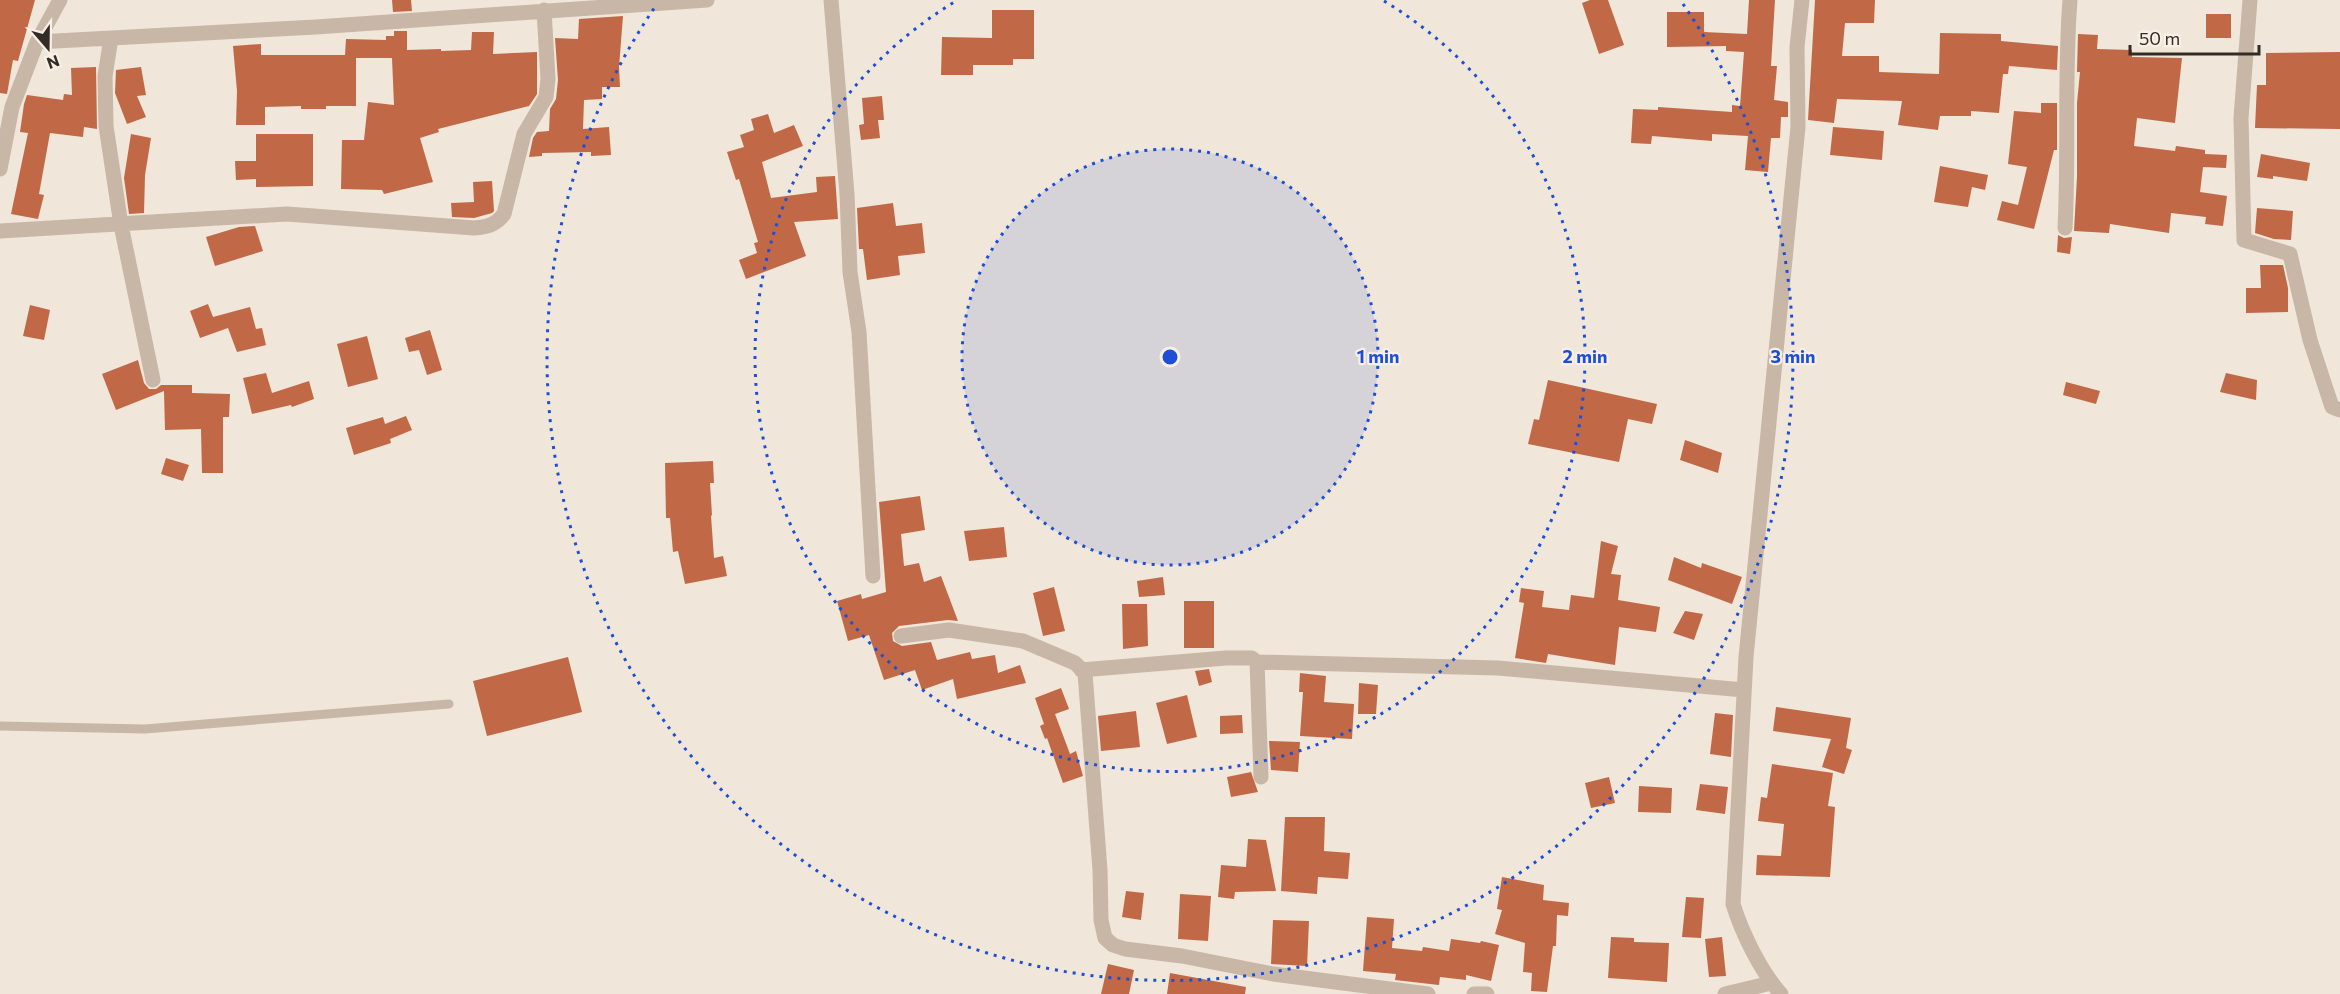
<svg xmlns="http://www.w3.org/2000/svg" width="2340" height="994" font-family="Commissioner,sans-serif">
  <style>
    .building { fill: #c16846 }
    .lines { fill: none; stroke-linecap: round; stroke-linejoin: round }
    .lane { stroke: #c8b6a6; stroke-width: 9 }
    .street { stroke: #c8b6a6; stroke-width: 15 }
    .ring { fill: none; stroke: #1d4ed8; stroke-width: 3; stroke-dasharray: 3 6 }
    .centre { fill: #1d4ed8; stroke: #f8f0e5; stroke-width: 3 }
    .ring-label { font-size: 18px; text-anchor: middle; font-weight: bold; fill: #1d4ed8; stroke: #f8f0e5; stroke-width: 4.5; stroke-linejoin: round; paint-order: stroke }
  </style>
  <rect width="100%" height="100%" fill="#f0e6d9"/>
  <!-- building -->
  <path class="building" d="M0 0H35L18 61 13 60 7 94 0 93Z
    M392 0H411L412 11 393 12Z
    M1590 0H1608L1624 45 1599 54 1582 3Z
    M1749 0H1775L1771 66H1777L1774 100 1788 102V117H1781L1780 138H1771L1768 172 1745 170 1748 136 1712 134V141L1652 136 1651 144 1631 143 1633 109 1658 110V107L1732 112V105L1740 106 1744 52 1726 51V46L1667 47V12H1704V32L1747 34Z
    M1815 0H1875L1874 23H1845L1842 56H1879V72L1939 74 1940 33 2001 34V41L2058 46 2057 70 2009 66 2008 74H2003L1999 113 1971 111V116H1940L1938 130 1898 125 1902 101 1837 99 1834 123 1808 120Z
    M992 10H1034V59H1013V65H973V75H941L942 37 992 38Z
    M2206 14H2231V38H2206Z
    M623 16 619 67 620 87H602V99L584 100 583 129 609 127 611 155 591 156V152L542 153V156L529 157 533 138 537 132 549 131 550 109 556 99 558 80 555 38 578 39 579 19Z
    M394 31H407V50L441 49V51L471 50 472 32H494L493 54 537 52V94L529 106 438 129 439 132 420 138 433 182 384 194 382 190 341 189 342 140H364L368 102 394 105 392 58H356V106H326V109H301V106L265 107V125H236L237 91 233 46 261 44V55H345L346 39 386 40V36H394Z
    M2078 34 2098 35 2097 49 2132 50V57L2182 58 2175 123 2137 118 2134 146 2175 151 2176 146 2205 150V154L2227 155 2226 168 2203 167 2200 192 2227 196 2223 226 2205 224 2206 217 2171 213 2169 233 2110 224 2109 233 2074 231 2077 177V103L2080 72H2077Z
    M2340 52V129L2255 128 2257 85H2266V53Z
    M96 67 97 129 84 127 83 137 50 133 39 194 44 195 38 219 11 214 28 133 20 132 24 104 27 95 63 100 64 94 72 95 71 68Z
    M141 67 146 95 137 96 146 117 127 124 115 93 116 70Z
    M882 96 884 120H878L880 138 861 140 859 125 864 124 862 98Z
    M2041 103H2057V150H2054L2034 229 1997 220 2002 201 2018 205 2027 167 2008 164 2014 111 2041 113Z
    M768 114 774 133 794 125 803 146 762 162 771 198 817 192 816 177 835 176 838 219 794 222 806 256 746 279 739 260 757 253 754 243 758 242 739 179 736 180 727 152 744 147 740 135 754 130 751 119Z
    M1833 127 1884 131 1882 160 1830 155Z
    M131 134 151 138 145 175 144 213 129 214 124 178Z
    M256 134H313V186L256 187V179L236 180 235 161H256Z
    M2261 154 2310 163 2307 181 2273 176V179L2257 177Z
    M1940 166 1988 175 1985 190 1972 187 1968 207 1934 202Z
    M492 181 494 211 492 213 474 218 452 217 451 203 474 202 473 182Z
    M893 203 896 226 922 223 925 253 898 256 900 275 867 280 863 249H859L857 208Z
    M2257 208 2293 211 2291 240 2274 239 2255 233Z
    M255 226 263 251 215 266 206 237 239 227Z
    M2058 235 2064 238 2072 237 2070 254 2057 252Z
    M2260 265H2283L2288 288V312L2246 313V288H2261Z
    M208 304 213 317 250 307 256 329 262 328 266 345 237 352 228 328 200 338 190 311Z
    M30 305 50 310 44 340 23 336Z
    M430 330 442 370 427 375 419 350 409 352 405 338Z
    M367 336 378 379 348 387 337 344Z
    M138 360 144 383 149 389H156L161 385H192V393L230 394 229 417H223V473H202L201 429 165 430 164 391 116 410 102 374Z
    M266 373 272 393 309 381 314 399 292 407 291 405 252 414 243 378Z
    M2226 373 2257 380 2256 400 2220 392Z
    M1548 380 1657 404 1652 424 1628 419 1619 462 1528 444 1534 419 1539 420Z
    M2066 382 2100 391 2096 404 2063 395Z
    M406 416 412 430 390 439 391 443 354 455 346 428 383 417 385 424Z
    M1685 440 1722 453 1718 473 1680 460Z
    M166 458 189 465 183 481 161 474Z
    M713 461 714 483H710L712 515 711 516 714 558 723 556 727 576 685 584 678 551 673 552 670 518H666L665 463Z
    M920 496 925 530 901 534 904 566 919 563 924 582 941 576 958 621 948 620 899 626 892 633 893 641 902 646 931 642 937 660 970 652 972 659 995 655 998 673 1020 665 1026 683 957 699 953 679 922 690 915 670 884 680 869 635 848 641 837 601 861 594 862 599 886 592 879 502Z
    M1004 527 1007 557 969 561 964 531Z
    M1601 541 1618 546 1611 574 1621 575 1618 600 1660 607 1656 632 1619 627 1615 665 1548 654 1546 663 1515 658 1524 603 1519 602 1521 588 1544 591 1542 607 1569 610 1571 595 1594 598Z
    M1674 557 1701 568 1702 563 1742 577 1732 604 1668 580Z
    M1163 577 1165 595 1139 597 1137 581Z
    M1054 587 1065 631 1043 636 1033 593Z
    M1184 601H1214V648H1184Z
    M1122 604H1147L1148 646 1123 649Z
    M1685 611 1703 614 1694 640 1673 633Z
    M568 657 582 712 487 736 473 681Z
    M1209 669 1212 682 1199 686 1195 671Z
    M1300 673 1326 676 1324 702 1354 704 1352 739 1300 736 1303 692H1299Z
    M1359 683 1378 685 1376 714H1358Z
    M1061 688 1069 709 1055 714 1070 754 1076 751 1083 776 1063 783 1047 738 1045 739 1040 726 1044 724 1035 698Z
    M1187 695 1197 737 1167 744 1156 703Z
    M1776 707 1851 718 1846 748 1852 750 1844 774 1822 767 1831 739 1773 731Z
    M1136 711 1140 747 1101 751 1098 716Z
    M1715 713 1733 715 1731 757 1710 754Z
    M1242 715 1243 733 1220 734V716Z
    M1269 741 1300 742 1298 772 1271 770Z
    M1772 764 1833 773 1828 806 1835 807 1830 877 1756 875 1757 855 1781 856 1784 824 1758 821 1761 797 1767 798Z
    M1251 772 1258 792 1231 797 1227 777Z
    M1609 777 1615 803 1591 808 1585 783Z
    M1700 784 1728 787 1725 814 1696 810Z
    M1639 786 1672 788 1671 813 1638 812Z
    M1285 817H1325L1324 851 1350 853 1348 879 1318 877 1317 894 1281 891Z
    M1248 839 1266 840 1276 891 1235 892 1234 899 1218 897 1221 865 1246 867Z
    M1502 877 1544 885 1543 900 1569 903 1568 916 1557 915 1556 946H1553L1547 992 1531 991 1532 973 1523 972 1525 943 1495 934 1502 910 1497 909Z
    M1126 891 1144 893 1141 920 1122 917Z
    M1180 894 1211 896 1208 941 1178 939Z
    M1686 897 1704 898 1701 938 1682 937Z
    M1367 917 1394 919 1392 948 1422 951 1423 947 1449 951 1451 939 1480 943 1481 941 1499 945 1491 981 1466 975V980L1440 977 1439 985 1395 980 1396 974 1363 971Z
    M1273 920 1309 921 1307 966 1271 964Z
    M1611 937 1634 938V942L1669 943 1667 982 1608 978Z
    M1722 937 1726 976 1709 977 1705 939Z
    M1108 964 1134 970 1129 994H1101Z
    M1170 973 1246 987 1245 994H1167Z"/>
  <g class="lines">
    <!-- lane -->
    <path class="lane" d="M0 726 145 729 449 704"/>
    <!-- street -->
    <path class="street" d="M831 0 847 194 850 272 859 332 873 576
      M2250 0 2241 118 2244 240 2290 254 2310 340 2332 407 2340 410
      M111 38 105 76 106 126 121 225 153 380
      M37 42 316 27 707 0
      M0 169 12 107 37 42 60 0
      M2065 228C2069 152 2064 76 2070 0
      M0 231 287 214 474 228C487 227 496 225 504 214L524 134 546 97 548 79 544 10
      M901 636 949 630 1023 641 1075 663 1085 673 1100 870 1101 920 1105 938 1113 945 1125 949 1182 956 1273 974 1428 994
      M1257 662 1498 668 1744 690
      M1081 670 1226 658H1252L1257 662 1261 777
      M1474 994H1487
      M1725 994 1771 983
      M1781 994C1761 972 1742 933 1733 904L1746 657 1798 127 1797 47 1802 0"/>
  </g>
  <!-- distance rings -->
  <circle cx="1170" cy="357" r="208" fill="#1d4ed8" fill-opacity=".12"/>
  <g class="ring">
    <circle cx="1170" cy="357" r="208"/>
    <path d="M1384 1A415 415 0 1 1 956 1"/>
    <path d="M1683 4A623 623 0 1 1 657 4"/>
  </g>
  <circle cx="1170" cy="357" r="9" class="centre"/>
  <g class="ring-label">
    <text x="1378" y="363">1 min</text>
    <text x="1585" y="363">2 min</text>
    <text x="1793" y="363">3 min</text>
  </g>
  <!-- north arrow -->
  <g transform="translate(48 48) rotate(160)" stroke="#f8f0e5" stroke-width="4.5" paint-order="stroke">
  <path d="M0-4.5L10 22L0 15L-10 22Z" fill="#342b27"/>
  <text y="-9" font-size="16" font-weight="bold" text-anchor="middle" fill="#342b27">N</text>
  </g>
  <!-- scale -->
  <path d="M2130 45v9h129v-9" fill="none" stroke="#342b27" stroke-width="3"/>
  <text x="2139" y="45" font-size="18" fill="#342b27" stroke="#f8f0e5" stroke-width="4.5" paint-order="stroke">50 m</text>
</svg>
